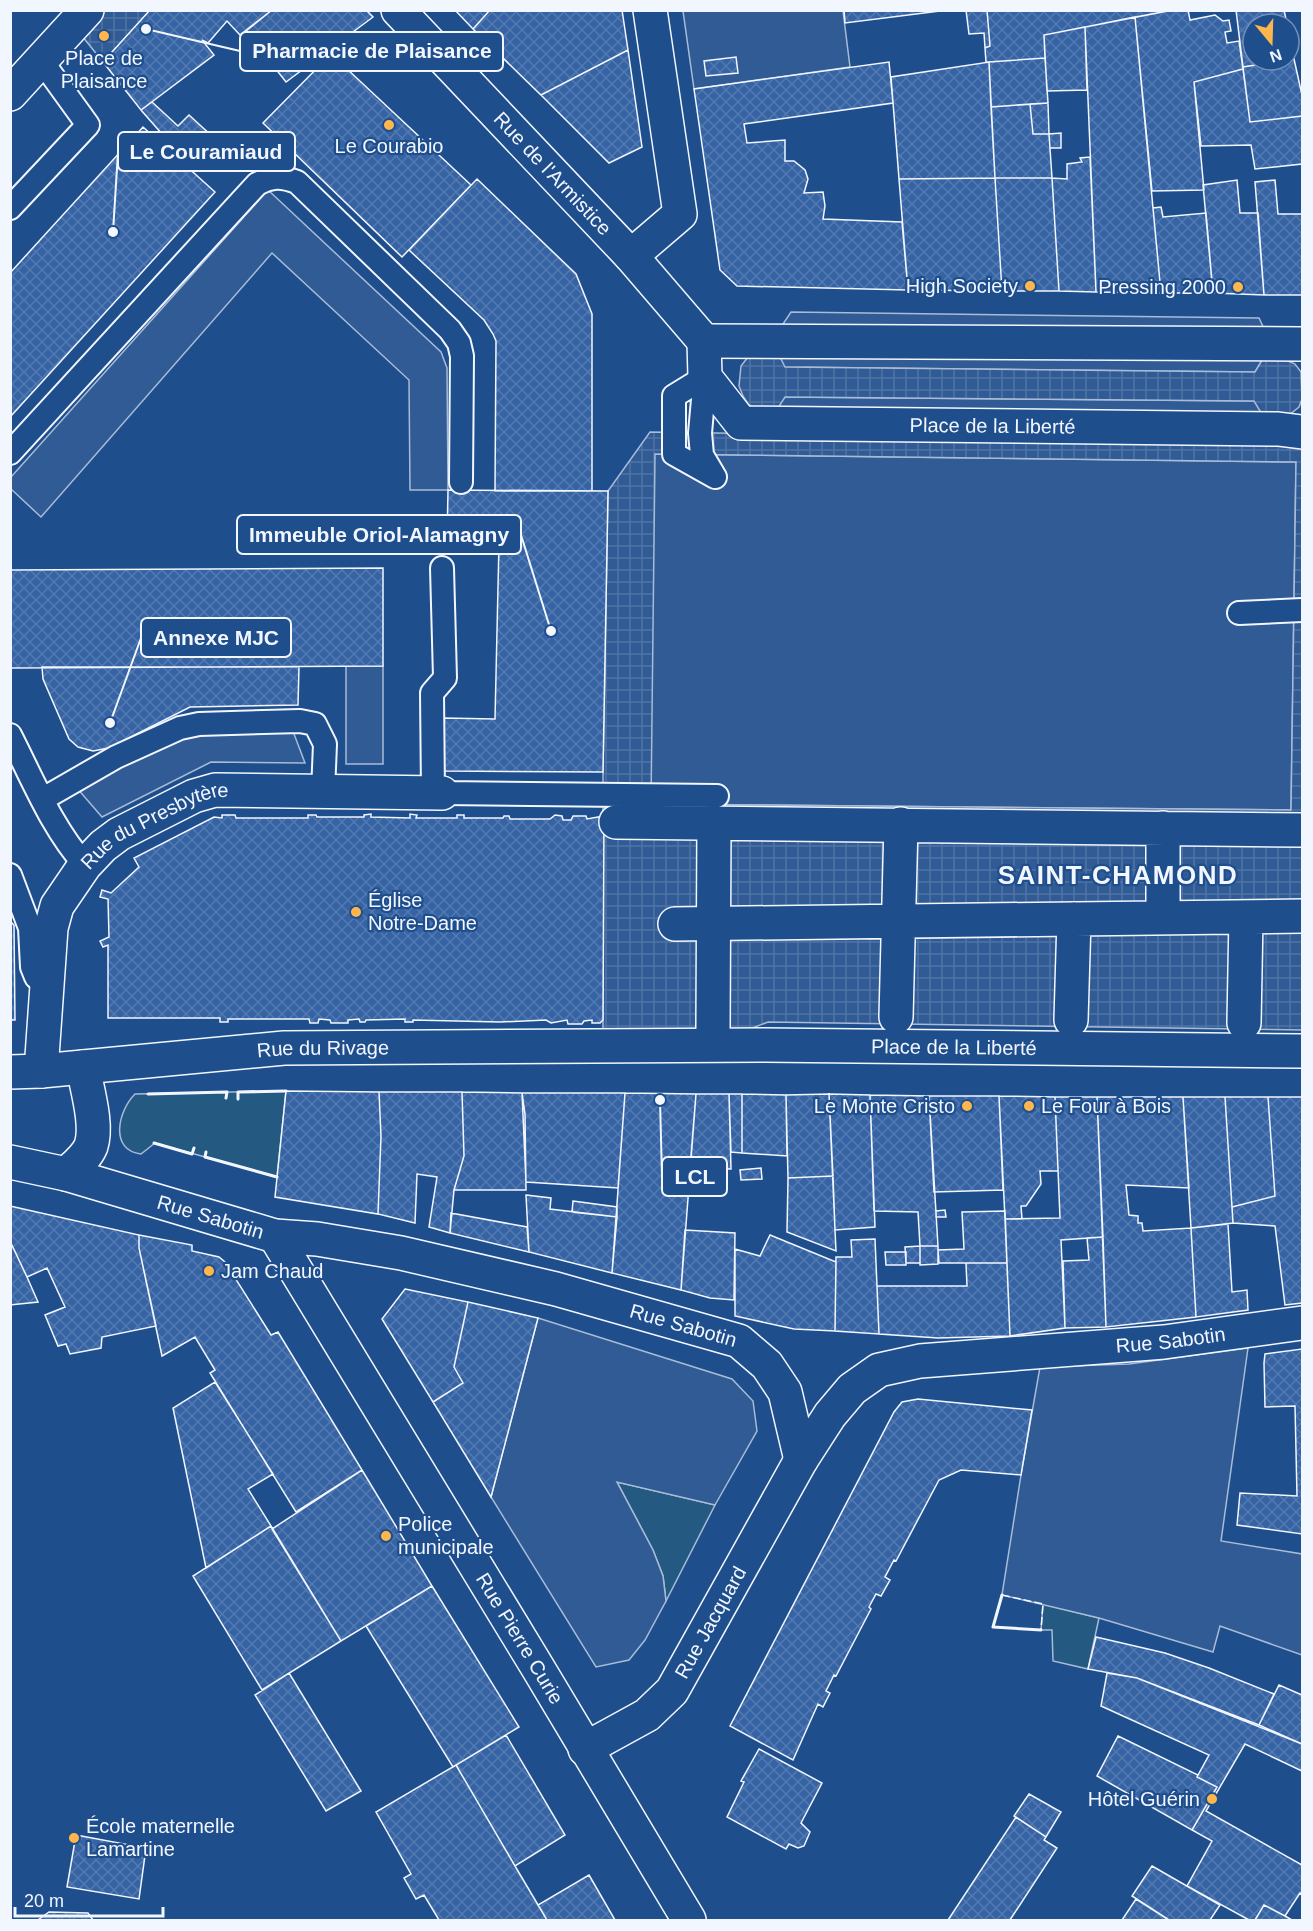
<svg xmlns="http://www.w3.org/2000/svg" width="1313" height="1931" font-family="Arial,sans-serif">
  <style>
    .green { fill: #245a82; stroke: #a8bbd7; stroke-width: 1.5 }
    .parking { fill: #305b95; stroke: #a8bbd7; stroke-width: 1.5 }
    .plaza { fill: url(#plaza-grid); stroke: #a8bbd7; stroke-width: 1.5; fill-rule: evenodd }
    .building { fill: url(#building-cross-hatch); stroke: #f2f6ff; stroke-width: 1.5 }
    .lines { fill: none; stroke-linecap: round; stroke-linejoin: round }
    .service-casing { stroke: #f2f6ff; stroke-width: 26 }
    .pedestrian-casing { stroke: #f2f6ff; stroke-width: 36 }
    .minor-casing { stroke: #f2f6ff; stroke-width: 36 }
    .secondary-casing { stroke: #f2f6ff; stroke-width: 36 }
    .service { stroke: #1f4e8c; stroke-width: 22 }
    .pedestrian { stroke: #1f4e8c; stroke-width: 33 }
    .minor { stroke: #1f4e8c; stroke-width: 33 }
    .secondary { stroke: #1f4e8c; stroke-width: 33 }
    .fence { stroke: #f2f6ff; stroke-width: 1.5; stroke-dasharray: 8 3; stroke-linecap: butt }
    .wall { stroke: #f2f6ff; stroke-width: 3 }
    .poi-dot { fill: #ffb74d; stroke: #1f4e8c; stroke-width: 2 }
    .labels { text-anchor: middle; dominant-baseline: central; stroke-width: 4.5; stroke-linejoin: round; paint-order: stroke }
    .poi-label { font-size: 20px; fill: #f2f6ff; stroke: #1f4e8c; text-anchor: start }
    .street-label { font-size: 20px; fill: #f2f6ff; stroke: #1f4e8c }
    .district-label { font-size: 26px; font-weight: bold; letter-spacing: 1.5px; fill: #f2f6ff; stroke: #1f4e8c }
    .leader { fill: none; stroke: #f2f6ff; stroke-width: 2 }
    .callout-dot { fill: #f2f6ff; stroke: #1f4e8c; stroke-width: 2 }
    .callout { fill: #1f4e8c; stroke: #f2f6ff; stroke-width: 2 }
    .callout-label { font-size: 21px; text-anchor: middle; font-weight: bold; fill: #f2f6ff }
  </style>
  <defs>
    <pattern id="plaza-grid" width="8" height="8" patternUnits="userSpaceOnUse" patternTransform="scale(1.5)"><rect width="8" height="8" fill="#305b95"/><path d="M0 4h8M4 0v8" fill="none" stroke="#4e73a5"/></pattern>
    <pattern id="building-cross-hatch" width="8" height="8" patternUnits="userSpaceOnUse" patternTransform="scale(1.5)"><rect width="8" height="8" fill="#3563a3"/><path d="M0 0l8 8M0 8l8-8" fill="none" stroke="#537ab1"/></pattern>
  </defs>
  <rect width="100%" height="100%" fill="#1f4e8c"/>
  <!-- green -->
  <path class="green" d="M286 1091 277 1177 155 1143 141 1154C109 1150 118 1111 135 1094Z
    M617 1482 715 1505 666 1601 663 1576 653 1550Z
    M1043 1604 1099 1618 1088 1669 1053 1661 1052 1630H1041Z"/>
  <!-- parking -->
  <path class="parking" d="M683 11H843L850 67 694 89Z
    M268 190 441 352 447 368 448 490H410L409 380 272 253 41 517 11 489V477Z
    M791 312 1259 318 1266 333 781 327Z
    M777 351 1264 357 1255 372 784 367Z
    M784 397 1255 401 1263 416 776 411Z
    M654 454 1296 462 1291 810 650 804Z
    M346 666H383V764H346Z
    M291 726 305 763 211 762 102 817 76 787 177 736Z
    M538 1318 732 1379 753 1401 757 1431 715 1505 617 1482 653 1550 663 1576 666 1601 645 1640 629 1660 596 1667 491 1497Z
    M1248 1348 1221 1541 1302 1554V1655L1220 1626 1213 1652 1099 1618 1002 1595 1021 1475 1040 1367 1129 1364Z"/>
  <!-- plaza -->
  <path class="plaza" d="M62 11H150L103 62Z
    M777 351 785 367 1255 372 1264 357 1282 358 1295 364 1301 372 1302 399 1299 407 1289 415 1263 416 1254 401 785 397 776 411 757 410 748 404 743 396 739 386 741 366 748 357Z
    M650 432 1277 442 1302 447V1030L768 1022 732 1036 603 1033V772L608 491ZM655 454 1296 462 1291 810 651 804Z"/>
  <!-- building -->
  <path class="building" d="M150 10H272L240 35 227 21 208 43 202 40 214 55 141 110 103 62Z
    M272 10H366L373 17 286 82 246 31Z
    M455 10H490L473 29Z
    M490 10H622L628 50 541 95 473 29Z
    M844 10H948L845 23Z
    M966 10H987L990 46 985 48 984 33 969 34Z
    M987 10H1173L1044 35 1045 58 989 62H986L985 48 990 46Z
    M1173 10H1188L1190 20 1215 15 1223 21 1229 20 1231 31 1225 32 1227 43 1239 41 1243 69 1194 82 1204 190 1152 191 1135 17Z
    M1236 10H1284L1287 24H1253V60H1287L1243 67Z
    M1135 17 1161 293 1096 292 1085 27Z
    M1085 27 1087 90 1047 91 1044 35Z
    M1289 34 1294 59 1289 60Z
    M628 50 642 147 609 163 541 95Z
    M331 54 471 185 402 257 263 123Z
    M736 57 738 73 706 76 704 61Z
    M1045 58 1048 103 991 107 989 62Z
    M1294 59 1302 95V116L1250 122 1243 67Z
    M889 62 893 103 744 124 747 143 785 140V161H794L805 170 808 179 804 193 823 192 825 206 823 219 902 222 908 290 737 286 720 270 694 89Z
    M989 62 995 178 899 179 891 77Z
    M1243 69 1250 122 1302 116V164L1255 169 1251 145 1201 146 1194 82Z
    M152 102 178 126 189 115 214 138 184 159 141 110Z
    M1048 103 1049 134H1033L1030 104Z
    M1030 104 1033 134H1049L1052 178H995L991 107Z
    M143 127 215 192 10 417V273Z
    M1061 133V148H1050L1049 134Z
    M1090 157 1096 292 1059 291 1052 178 1067 179V164L1082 162 1080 158Z
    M995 178H1052L1059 291H1002Z
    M995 178 1002 291 908 290 899 179Z
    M477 179 576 274 592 314V491H495L496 341 493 334 484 320 409 250Z
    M1237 180 1240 213H1258L1264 295 1213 293 1203 185Z
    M1275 180 1278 214H1302V295H1264L1255 182Z
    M1161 207 1163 217 1206 213 1213 293H1161L1153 208Z
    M448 490 608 491 603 772 444 771V718L495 719 499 543 447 541Z
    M383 568V666L10 668V570Z
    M42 667H299L298 705 190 707 109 748 93 751 78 747 69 739 43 679Z
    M371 814V817L410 818V814L417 815 416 818H457V815H464V818H503L504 816H509L510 819H550L555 815 562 816 563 820H571L573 816H586L587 819 604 816 603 1020 600 1023H592V1020L584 1021 582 1024H568L567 1020 551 1023 546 1020 500 1022 413 1020V1022H405V1019L366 1020 365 1022H360L359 1019 348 1020V1023H331L330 1020 319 1019 318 1023H310L309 1019H228V1022H220V1018H108V945L103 947 100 941 109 937 108 899 100 897 102 890 111 893 139 867 134 858 214 817 222 818V815H235L236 818H308V815H316L317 817H364V815Z
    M10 921 14 925 15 1020H10Z
    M286 1091 379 1092 381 1136 378 1214 275 1197Z
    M379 1092H462L464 1156 454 1190 450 1233 429 1227 437 1177 417 1174 415 1223 378 1214 381 1136Z
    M462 1092 522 1093 525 1114 526 1190H454L464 1156Z
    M522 1093H625L618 1188 526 1182Z
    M625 1093 696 1094 681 1290 612 1273Z
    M696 1094H729L731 1169 690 1168Z
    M729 1094H742V1153L731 1152Z
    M742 1094 786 1095 787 1156 742 1153Z
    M829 1094 833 1176 788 1178 786 1095Z
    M829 1094 870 1095 875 1227 835 1230Z
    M870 1095 929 1096 938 1246H920L918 1212 874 1211Z
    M929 1096H999L1003 1190 934 1192Z
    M999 1096 1055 1097 1058 1171H1040L1041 1184 1026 1206H1021L1022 1219H1005Z
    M1055 1097H1097L1103 1237 1061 1240 1065 1328 1010 1336 1005 1219 1060 1218Z
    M1097 1097H1183L1189 1188 1126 1185 1129 1215 1138 1216V1223H1142L1143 1231 1191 1228 1196 1317 1106 1327Z
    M1183 1097H1225L1233 1223 1191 1228Z
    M1225 1097H1268L1275 1196 1232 1207Z
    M1268 1097H1302V1303L1285 1305 1275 1226 1233 1223 1232 1207 1275 1196Z
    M761 1168 762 1179 741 1180 740 1170Z
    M833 1176 835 1230 836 1251 787 1232 788 1178Z
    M526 1195 551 1198 550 1209 617 1217 612 1273 529 1252Z
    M573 1201 617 1207V1217L572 1212Z
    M10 1206 139 1235V1248L156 1326 102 1337 101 1348 70 1354 66 1344 58 1346 45 1315 65 1307 47 1268 27 1277 10 1241Z
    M945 1210 946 1217H936V1211Z
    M1005 1211 1007 1263H939L938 1250 964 1249 962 1212Z
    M451 1213 527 1227 529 1252 450 1233Z
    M1228 1224 1232 1292 1247 1290 1248 1310 1196 1317 1191 1228Z
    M685 1230 735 1233 734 1300 710 1298 681 1290Z
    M139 1235 192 1245V1251L219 1257 225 1262 271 1335 278 1332 362 1470 296 1512 210 1373 215 1370 195 1337 162 1356 139 1248Z
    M770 1235 836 1262 835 1331 794 1329 735 1316V1249L760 1256Z
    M1103 1237 1106 1327 1065 1328 1063 1261 1089 1260 1087 1238Z
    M875 1239 879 1334 835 1331 836 1257H852L851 1240Z
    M10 1241 27 1277 38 1302 10 1305Z
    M920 1246V1263H906L905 1247Z
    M920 1246H938V1264L920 1265Z
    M885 1252H906V1265H886Z
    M966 1263H1007L1010 1336 938 1338 879 1334 877 1286H967Z
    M405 1289 468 1302 454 1367 463 1383 433 1402 382 1319Z
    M468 1302 538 1318 491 1497 433 1402 463 1383 454 1367Z
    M1302 1349V1534L1237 1525 1240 1493 1297 1496 1295 1406 1265 1407 1264 1363 1265 1354Z
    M215 1382 273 1474 248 1489 271 1526 206 1568 173 1408Z
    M918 1399 1032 1410 1021 1475 961 1470 939 1480 896 1561 894 1560 885 1577 890 1580 881 1596 876 1594 869 1607 871 1609 836 1676 834 1675 826 1691 830 1693 823 1707 818 1704 793 1760 730 1726 894 1412 902 1402Z
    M362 1470 432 1586 341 1641 272 1529Z
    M271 1526 341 1641 262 1690 193 1576Z
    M432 1586 519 1727 453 1767 366 1626Z
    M1096 1637 1165 1653 1209 1668 1274 1694 1259 1725 1137 1678 1088 1669Z
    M289 1673 361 1791 326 1811 255 1695Z
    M1107 1673 1137 1678 1302 1744V1771L1245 1744 1206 1811 1302 1865V1894L1300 1893 1285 1916 1264 1905 1255 1920H1249L1187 1886 1212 1841 1192 1830 1217 1787 1197 1777 1209 1755 1101 1706Z
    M1279 1685 1302 1695V1744L1259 1725Z
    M506 1735 565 1835 515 1866 456 1765Z
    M1118 1736 1198 1775 1197 1777 1217 1787 1192 1830 1097 1776Z
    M759 1749 822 1783 801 1823 810 1832 804 1846 798 1848 789 1844 786 1849 727 1817 744 1782 741 1781Z
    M456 1765 515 1866 547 1920H439L424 1895 416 1899 404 1878 411 1874 376 1812Z
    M1029 1794 1061 1812 1046 1837 1014 1816Z
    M1016 1817 1046 1837 1044 1840 1057 1848 1010 1920H948Z
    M76 1835 146 1848 139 1899 67 1887Z
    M1152 1866 1220 1905 1210 1920H1169L1132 1896Z
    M589 1875 615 1920H547L538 1905Z
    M1136 1899 1169 1920H1122Z
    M1264 1905 1285 1916 1292 1920H1255Z
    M49 1912 88 1913 93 1920H38Z"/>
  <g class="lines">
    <!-- service casing -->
    <g class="service-casing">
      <path id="service" d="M10 208 88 125 41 60
        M705 377 674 396V454L715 477
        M705 377 700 433 702 455 715 477
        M10 453 257 184C272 176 281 176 297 182L450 330 459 343 462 356 461 482
        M1239 613 1302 610
        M10 735C33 780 52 828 85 865
        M433 793 432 693 445 678 442 568
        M442 793 717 796
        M43 799 116 757 180 728 199 724 300 721 315 724 325 744 323 792
        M10 875 30 928 32 967 36 977 40 980 48 981"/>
    </g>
    <!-- pedestrian casing -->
    <g class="pedestrian-casing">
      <path id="pedestrian" d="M616 822 1302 830
        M1163 918V828
        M675 924 1302 916
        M896 1017 901 824
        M1071 1020 1074 919
        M1244 1023 1246 917
        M713 1030 714 822"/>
    </g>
    <!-- minor casing -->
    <g class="minor-casing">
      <g id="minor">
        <path id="s1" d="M398 10 631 256 704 341"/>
        <path d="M631 256 680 214 650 10"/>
        <path id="s2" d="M704 341 705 377 741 423 1278 429 1302 432"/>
        <path d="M704 341 1302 344"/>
        <path id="s3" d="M41 1071 51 928 57 906 85 865 103 846 119 834 194 796 215 790 442 793"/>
        <path id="s4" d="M10 1072 41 1071 284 1048 764 1045 1302 1051"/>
        <path id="s5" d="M10 1162 66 1174 275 1236 317 1239 401 1253 556 1289 739 1341 767 1365 785 1392 801 1460"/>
        <path d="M66 1174C76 1165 86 1158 91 1146 98 1125 87 1089 83 1067"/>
        <path id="s6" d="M275 1236 538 1668 689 1920"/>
        <path id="s7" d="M585 1749 647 1715 672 1691 801 1460 830 1415 852 1389 879 1370 920 1361 1164 1342 1302 1323"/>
      </g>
    </g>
    <!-- secondary casing -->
    <g class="secondary-casing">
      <path id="secondary" d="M10 94 87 10"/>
    </g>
    <!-- service -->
    <use href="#service" class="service"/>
    <!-- pedestrian -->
    <use href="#pedestrian" class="pedestrian"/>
    <!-- minor -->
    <use href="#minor" class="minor"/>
    <!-- secondary -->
    <use href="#secondary" class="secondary"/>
    <!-- fence -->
    <path class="fence" d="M1002 1595 1043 1604 1041 1630"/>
    <!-- wall -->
    <path class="wall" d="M148 1094 227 1092 226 1098
      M238 1099V1092L286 1091
      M154 1143 192 1154 194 1148
      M206 1152 205 1157 277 1177
      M1002 1595 993 1627 1041 1630"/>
  </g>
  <!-- markers -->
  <g class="poi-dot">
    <circle cx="104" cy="36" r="6"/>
    <circle cx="389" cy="125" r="6"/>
    <circle cx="1030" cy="286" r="6"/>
    <circle cx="1238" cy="287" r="6"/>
    <circle cx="356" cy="912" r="6"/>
    <circle cx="967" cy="1106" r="6"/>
    <circle cx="1029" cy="1106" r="6"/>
    <circle cx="209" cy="1271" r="6"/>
    <circle cx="386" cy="1536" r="6"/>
    <circle cx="1212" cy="1799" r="6"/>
    <circle cx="74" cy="1838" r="6"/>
  </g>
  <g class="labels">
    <!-- poi labels -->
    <g class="poi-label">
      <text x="104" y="58" text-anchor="middle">Place de<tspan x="104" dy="23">Plaisance</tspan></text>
      <text x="389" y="146" text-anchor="middle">Le Courabio</text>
      <text x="1018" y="286" text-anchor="end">High Society</text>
      <text x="1226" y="287" text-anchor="end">Pressing 2000</text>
      <text x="368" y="900">Église<tspan x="368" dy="23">Notre-Dame</tspan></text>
      <text x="955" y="1106" text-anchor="end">Le Monte Cristo</text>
      <text x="1041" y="1106">Le Four à Bois</text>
      <text x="221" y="1271">Jam Chaud</text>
      <text x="398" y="1524">Police<tspan x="398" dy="23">municipale</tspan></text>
      <text x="1200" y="1799" text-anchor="end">Hôtel Guérin</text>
      <text x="86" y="1826">École maternelle<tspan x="86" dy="23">Lamartine</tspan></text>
    </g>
    <!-- street labels -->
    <g class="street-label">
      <text stroke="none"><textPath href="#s1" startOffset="225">Rue de l'Armistice</textPath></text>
      <text stroke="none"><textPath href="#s2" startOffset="346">Place de la Liberté</textPath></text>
      <text stroke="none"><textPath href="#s3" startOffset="298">Rue du Presbytère</textPath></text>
      <text stroke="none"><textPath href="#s4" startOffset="945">Place de la Liberté</textPath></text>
      <text stroke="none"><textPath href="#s4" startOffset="314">Rue du Rivage</textPath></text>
      <text stroke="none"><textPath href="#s5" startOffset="208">Rue Sabotin</textPath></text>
      <text stroke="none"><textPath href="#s5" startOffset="694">Rue Sabotin</textPath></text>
      <text stroke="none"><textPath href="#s7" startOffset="784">Rue Sabotin</textPath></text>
      <text stroke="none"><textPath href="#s7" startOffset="184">Rue Jacquard</textPath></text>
      <text stroke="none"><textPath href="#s6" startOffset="471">Rue Pierre Curie</textPath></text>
    </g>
    <!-- district labels -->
    <g class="district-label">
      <text x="1118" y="875">SAINT-CHAMOND</text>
    </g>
  </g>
  <!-- callouts -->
  <path class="leader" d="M146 29L240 51M113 232L118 152M551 631L521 535M110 723L141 638M660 1100L662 1177"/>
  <g class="callout-dot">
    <circle cx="146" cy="29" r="6"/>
    <circle cx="113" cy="232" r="6"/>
    <circle cx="551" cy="631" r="6"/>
    <circle cx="110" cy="723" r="6"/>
    <circle cx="660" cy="1100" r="6"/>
  </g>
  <g class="callout">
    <rect x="240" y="32" width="263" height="39" rx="6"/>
    <rect x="118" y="132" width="177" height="39" rx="6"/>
    <rect x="237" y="515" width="284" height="39" rx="6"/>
    <rect x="141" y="618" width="150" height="39" rx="6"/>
    <rect x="662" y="1157" width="65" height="39" rx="6"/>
  </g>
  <g class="callout-label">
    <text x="372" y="58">Pharmacie de Plaisance</text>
    <text x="206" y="159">Le Couramiaud</text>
    <text x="379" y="542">Immeuble Oriol-Alamagny</text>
    <text x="216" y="645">Annexe MJC</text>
    <text x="695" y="1184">LCL</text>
  </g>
  <!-- border -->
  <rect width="1313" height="1931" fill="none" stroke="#f2f6ff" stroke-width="24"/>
  <!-- north arrow -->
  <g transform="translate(1271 42) rotate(161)"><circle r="28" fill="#1f4e8c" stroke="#7391ba" stroke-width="1.5"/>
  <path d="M0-4.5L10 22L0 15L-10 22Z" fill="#ffb74d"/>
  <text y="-9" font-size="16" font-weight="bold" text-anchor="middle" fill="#f2f6ff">N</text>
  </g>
  <!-- scale -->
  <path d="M15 1907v9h148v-9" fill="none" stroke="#f2f6ff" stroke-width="3"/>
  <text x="24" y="1907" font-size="18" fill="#f2f6ff" stroke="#1f4e8c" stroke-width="4.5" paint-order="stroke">20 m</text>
</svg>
